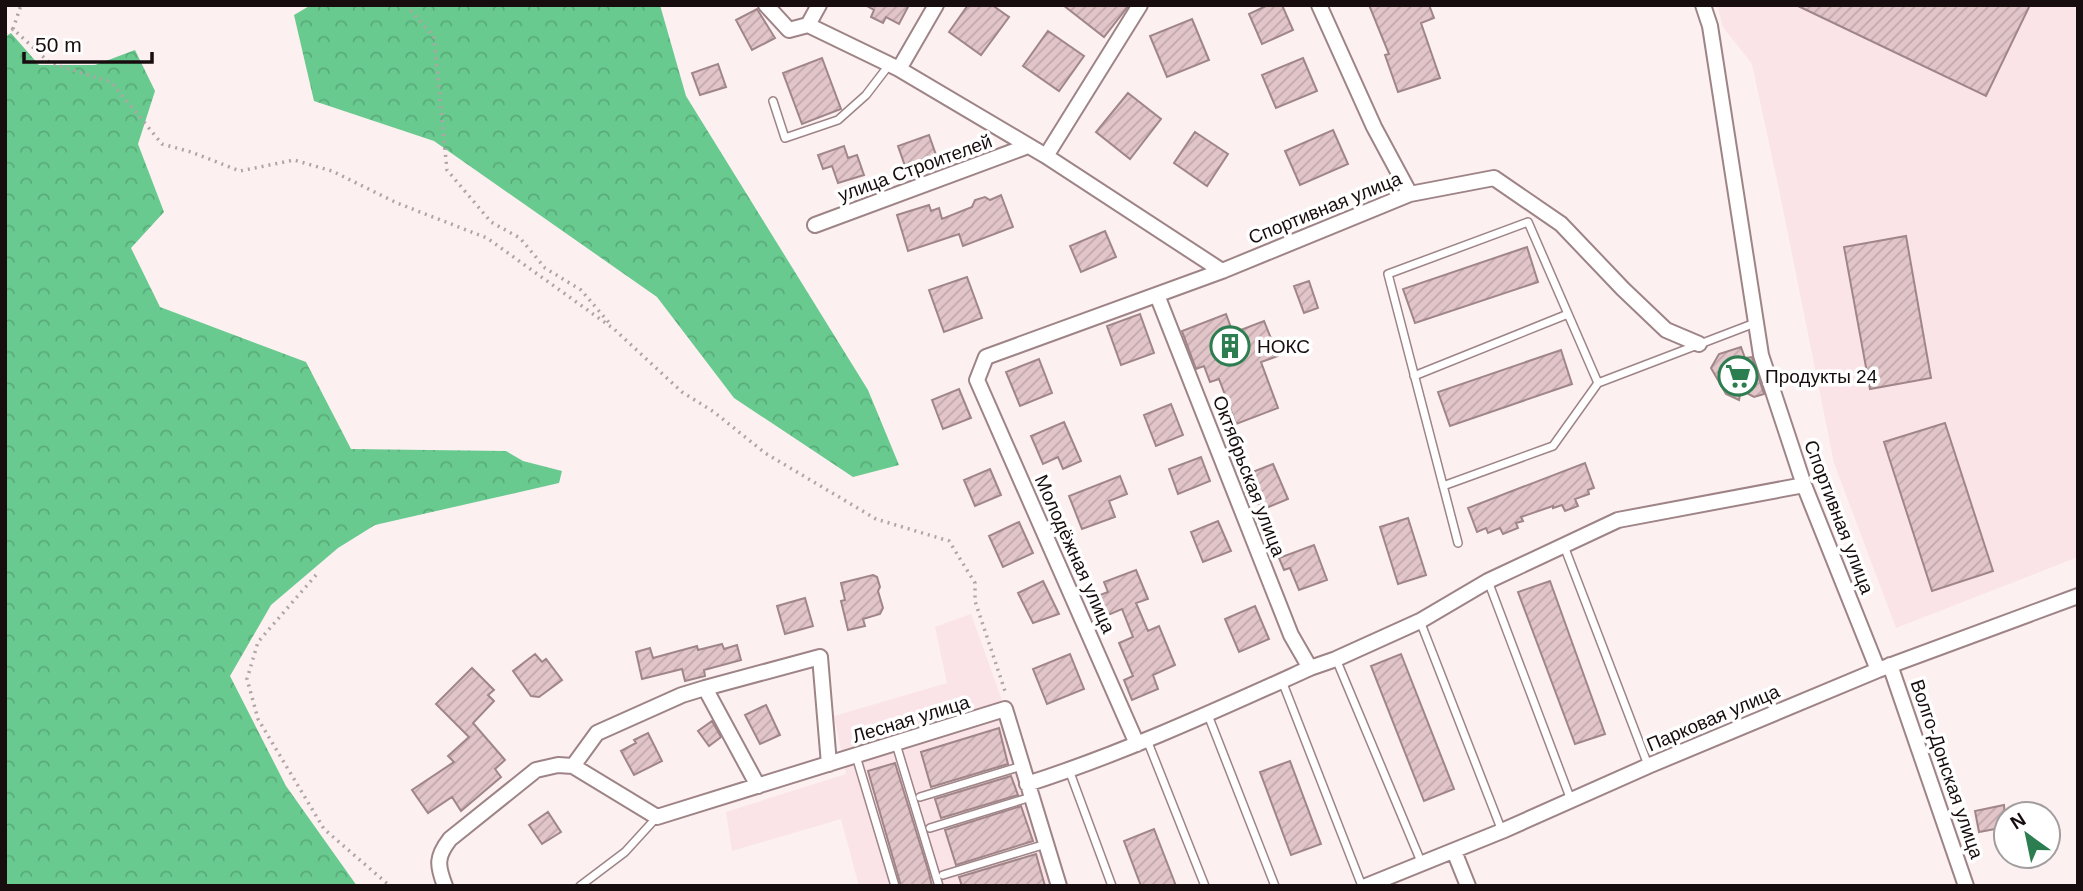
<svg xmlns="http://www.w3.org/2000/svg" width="2083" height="891" font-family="Arial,sans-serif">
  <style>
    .built { fill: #fbe4e7 }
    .forest { fill: url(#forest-crowns) }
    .building { fill: url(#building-hatch); stroke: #a08689; stroke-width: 2 }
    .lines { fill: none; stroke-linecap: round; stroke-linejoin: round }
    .service-casing { stroke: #9e8487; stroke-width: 10 }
    .minor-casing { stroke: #9e8487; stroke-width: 18 }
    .path { stroke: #b0a5a6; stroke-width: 3.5; stroke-dasharray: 2 5; stroke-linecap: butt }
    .service { stroke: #fff; stroke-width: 7 }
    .minor { stroke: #fff; stroke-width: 14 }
    .labels { text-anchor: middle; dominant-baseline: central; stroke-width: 7; stroke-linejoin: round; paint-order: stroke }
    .street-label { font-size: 19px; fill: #170d0f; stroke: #fff }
    .poi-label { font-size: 19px; fill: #170d0f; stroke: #fff; text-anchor: start }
  </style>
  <defs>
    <pattern id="forest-crowns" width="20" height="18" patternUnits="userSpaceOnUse" patternTransform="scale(1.75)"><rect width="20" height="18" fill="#68ca8e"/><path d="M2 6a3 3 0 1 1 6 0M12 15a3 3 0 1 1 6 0" fill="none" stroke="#59ac79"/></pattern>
    <pattern id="building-hatch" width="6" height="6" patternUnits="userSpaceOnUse" patternTransform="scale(1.75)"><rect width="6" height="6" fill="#e2c5c9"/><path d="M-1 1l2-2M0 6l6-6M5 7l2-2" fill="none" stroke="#c1a8ab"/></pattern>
  </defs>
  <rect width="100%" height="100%" fill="#fcf0f1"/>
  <!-- built -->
  <path class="built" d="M1717 5H2078V557L1896 628 1834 463 1781 199 1752 64 1723 27Z
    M971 614 1069 886H859L841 819 732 851 726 812 846 774 834 716 947 683 935 627Z"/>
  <!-- forest -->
  <path class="forest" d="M311 5H660L686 96 868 390 899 465 853 477 734 398 657 297 434 141 314 101 294 15Z
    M11 33 39 65H95L135 50 155 91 138 144 164 212 131 248 160 307 306 362 351 449 506 451 523 461 562 471 559 483 375 525 338 548 271 605 230 676 286 786 357 886H5V37Z"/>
  <!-- building -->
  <path class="building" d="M865 5H909L899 24 886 17 883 23 871 17 874 10Z
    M968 5H992L1009 17 981 55 949 32Z
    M1063 5H1129L1104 37Z
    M1268 5H1282L1293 30 1262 44 1249 14Z
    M1369 5H1429L1434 18 1421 23 1440 78 1398 92 1385 55 1389 54Z
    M1796 5H2030L1986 96Z
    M757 9 775 38 752 50 736 20Z
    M1192 19 1209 60 1167 77 1150 36Z
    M1048 31 1084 56 1059 91 1023 66Z
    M822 58 841 109 802 124 783 73Z
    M1303 58 1317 91 1276 108 1262 75Z
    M718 64 726 87 700 95 692 73Z
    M1128 93 1161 119 1130 159 1096 132Z
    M1333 130 1348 164 1300 185 1285 151Z
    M1195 132 1228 154 1207 186 1174 163Z
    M929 135 936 155 905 166 898 146Z
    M844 146 848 158 857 155 864 175 838 183 832 166 823 169 818 155Z
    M1001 195 1013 227 963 246 959 234 908 251 897 215 929 205 931 211 939 208 942 219 972 207 975 200 985 197 990 200Z
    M1105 231 1116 257 1081 272 1070 246Z
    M1906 236 1931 378 1870 389 1844 247Z
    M1527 247 1538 282 1415 323 1403 289Z
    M967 277 982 318 944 332 929 290Z
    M1309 281 1318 308 1304 313 1294 286Z
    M1140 314 1154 353 1121 365 1107 326Z
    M1226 314 1233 333 1264 321 1278 356 1261 362 1278 408 1236 424 1219 379 1210 382 1204 366 1196 369 1182 331Z
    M1741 347 1745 358 1752 357 1764 394 1754 397 1741 390 1739 400 1726 394 1711 368 1719 354Z
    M1561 350 1572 384 1450 426 1438 392Z
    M1039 359 1052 393 1020 406 1006 372Z
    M959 389 971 418 943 429 932 400Z
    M1171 404 1183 435 1156 446 1144 415Z
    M1064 422 1081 461 1063 469 1058 457 1043 464 1031 436Z
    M1945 423 1993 571 1932 591 1884 442Z
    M1201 457 1210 481 1178 494 1169 469Z
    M1585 463 1594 488 1588 490 1589 494 1575 499 1578 506 1565 511 1562 505 1553 508V506L1521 517 1523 521 1516 523 1518 528 1503 534 1500 528 1488 533 1486 528 1477 532 1468 508Z
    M1273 464 1288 499 1266 508 1264 502 1258 504 1249 483 1253 481 1250 473Z
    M990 469 1001 495 975 506 964 480Z
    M1120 476 1127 494 1109 501 1115 517 1082 529 1069 496Z
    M1408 518 1426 575 1398 584 1380 527Z
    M1218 521 1231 551 1203 562 1191 532Z
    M1019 522 1033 553 1003 567 989 536Z
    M1314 545 1327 580 1299 590 1290 568 1284 570 1279 558Z
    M1136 570 1148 599 1136 603 1148 631 1159 626 1175 665 1153 675 1158 689 1132 700 1124 680 1133 676 1119 643 1133 637 1122 609 1108 615 1100 595 1108 592 1104 582Z
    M873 575 877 577 880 587 878 591 883 608 880 614 863 619 865 626 848 630 841 601 845 600 841 583Z
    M1043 581 1059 614 1033 623 1018 593Z
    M1550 581 1605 734 1575 744 1518 592Z
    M805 598 813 626 785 634 777 606Z
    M1255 606 1269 639 1239 652 1225 619Z
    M722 644 724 649 737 645 741 660 704 670 705 676 685 681 682 669 642 679 636 652 650 648 653 658 697 646 698 650Z
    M535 654 542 662 546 659 562 680 539 697 531 696 513 671Z
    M1070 654 1084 689 1047 704 1033 669Z
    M1401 654 1454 789 1424 801 1371 666Z
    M472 668 494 690 488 695 494 701 473 723 505 760 495 769 501 777 461 811 452 797 428 813 412 790 454 762 448 756 469 737 436 704Z
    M766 705 780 735 760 744 745 715Z
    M712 721 721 737 709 746 698 731Z
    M999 728 1008 764 931 787 921 752Z
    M648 733 662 761 634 775 621 751 636 743 634 740Z
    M1290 761 1321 844 1291 855 1260 772Z
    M895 763 929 873 932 886H901L868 771Z
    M1011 776 1018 795 941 818 935 799Z
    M2004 805 2006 827 1979 832 1975 811Z
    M1021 806 1033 841 956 865 945 830Z
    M548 812 561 832 542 844 529 825Z
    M1154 829 1176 886H1141L1124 841Z
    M1036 854 1045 886H962L959 877Z"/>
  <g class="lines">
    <!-- service casing -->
    <g class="service-casing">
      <path id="service" d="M773 101 785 138 838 120 866 95 889 65
        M1414 376 1568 314
        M1443 486 1553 446 1598 383
        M1458 543 1388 274 1528 222 1598 383 1755 323
        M1564 546 1648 765
        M1488 581 1571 800
        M1420 621 1502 831
        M1336 659 1422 864
        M1282 681 1362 886
        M1208 715 1275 886
        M1147 740 1205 886
        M896 744 939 886
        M856 756 895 886
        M1069 770 1112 886
        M920 797 1022 766
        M930 828 1031 797
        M943 875 1046 844
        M580 886 625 852 657 817"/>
    </g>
    <!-- minor casing -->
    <g class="minor-casing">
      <path id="minor" d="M766 5 789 30 808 25 819 5
        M1319 5 1374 127 1410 194
        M1703 5 1710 26 1761 355 1804 485 1878 670
        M808 25 899 69 1046 156 1222 271
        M899 69 936 5
        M1046 156 1140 5
        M815 225 1028 146
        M1157 295 1291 635 1310 668
        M1890 665 1966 886
        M705 688 820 657 829 764
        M1137 744 977 380 986 357 1222 271 1410 194 1494 178 1561 224 1623 289 1666 330 1699 344
        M573 766 597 733 682 695 705 688 758 786
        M1027 784C1124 753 1217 710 1310 668L1336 659 1420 621 1488 581 1618 520 1804 485
        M1454 851 1468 886
        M445 886C437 865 436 857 450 839L536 770 558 765 573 766 657 817 1005 709 1059 886
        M1366 886 1502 831 1648 766 1878 670 2078 596"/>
    </g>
    <!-- path -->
    <path class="path" d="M406 5 434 37 447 170 491 222 520 238 545 268 581 290 611 325
      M13 29 21 5
      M5 33 13 29 50 63 111 82 162 144 191 152 240 171 294 160 332 171 397 203 487 238 614 329 682 392 714 412 765 453 876 519 949 541 975 583V601L1006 694
      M316 575 258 642 247 679 258 719 324 829 390 886"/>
    <!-- service -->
    <use href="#service" class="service"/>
    <!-- minor -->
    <use href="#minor" class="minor"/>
  </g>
  <!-- icons -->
  <defs>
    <g id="building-ring" transform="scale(2.0125)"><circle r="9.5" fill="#fff" stroke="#2c7d4f" stroke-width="1.5"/><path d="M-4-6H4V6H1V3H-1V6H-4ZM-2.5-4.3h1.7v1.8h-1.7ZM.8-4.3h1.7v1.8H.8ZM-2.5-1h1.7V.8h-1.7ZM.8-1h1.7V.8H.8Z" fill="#2c7d4f"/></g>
    <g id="supermarket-ring" transform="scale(2.0125)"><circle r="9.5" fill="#fff" stroke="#2c7d4f" stroke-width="1.5"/><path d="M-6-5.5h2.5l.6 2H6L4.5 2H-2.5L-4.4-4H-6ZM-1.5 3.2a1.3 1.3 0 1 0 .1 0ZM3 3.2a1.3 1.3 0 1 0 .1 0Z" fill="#2c7d4f"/></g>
  </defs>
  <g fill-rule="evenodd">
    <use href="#building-ring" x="1230" y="346"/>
    <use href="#supermarket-ring" x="1738" y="376"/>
  </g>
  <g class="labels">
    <!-- street labels -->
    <g class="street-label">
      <text transform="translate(915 168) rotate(-20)">улица Строителей</text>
      <text transform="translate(1325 208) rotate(-22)">Спортивная улица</text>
      <text transform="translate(1249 476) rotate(69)">Октябрьская улица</text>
      <text transform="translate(1839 517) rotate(69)">Спортивная улица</text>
      <text transform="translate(1075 554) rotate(66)">Молодёжная улица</text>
      <text transform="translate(1713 718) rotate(-23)">Парковая улица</text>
      <text transform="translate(911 719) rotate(-17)">Лесная улица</text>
      <text transform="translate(1947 769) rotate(71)">Волго-Донская улица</text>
    </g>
    <!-- poi labels -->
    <g class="poi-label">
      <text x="1257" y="346">НОКС</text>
      <text x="1765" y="376">Продукты 24</text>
    </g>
  </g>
  <!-- border -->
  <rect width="2083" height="891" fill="none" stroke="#170d0f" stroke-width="14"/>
  <!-- north arrow -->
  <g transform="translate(2027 835) rotate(327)"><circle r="33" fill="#ffffff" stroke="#a29e9f" stroke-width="2"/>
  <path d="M0-5L12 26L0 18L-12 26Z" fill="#2c7d4f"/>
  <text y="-10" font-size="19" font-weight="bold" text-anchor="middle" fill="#170d0f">N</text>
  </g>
  <!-- scale -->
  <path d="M24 52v10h128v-10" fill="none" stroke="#170d0f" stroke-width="3.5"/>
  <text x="35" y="52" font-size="21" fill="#170d0f" stroke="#ffffff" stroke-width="5" paint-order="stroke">50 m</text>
</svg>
